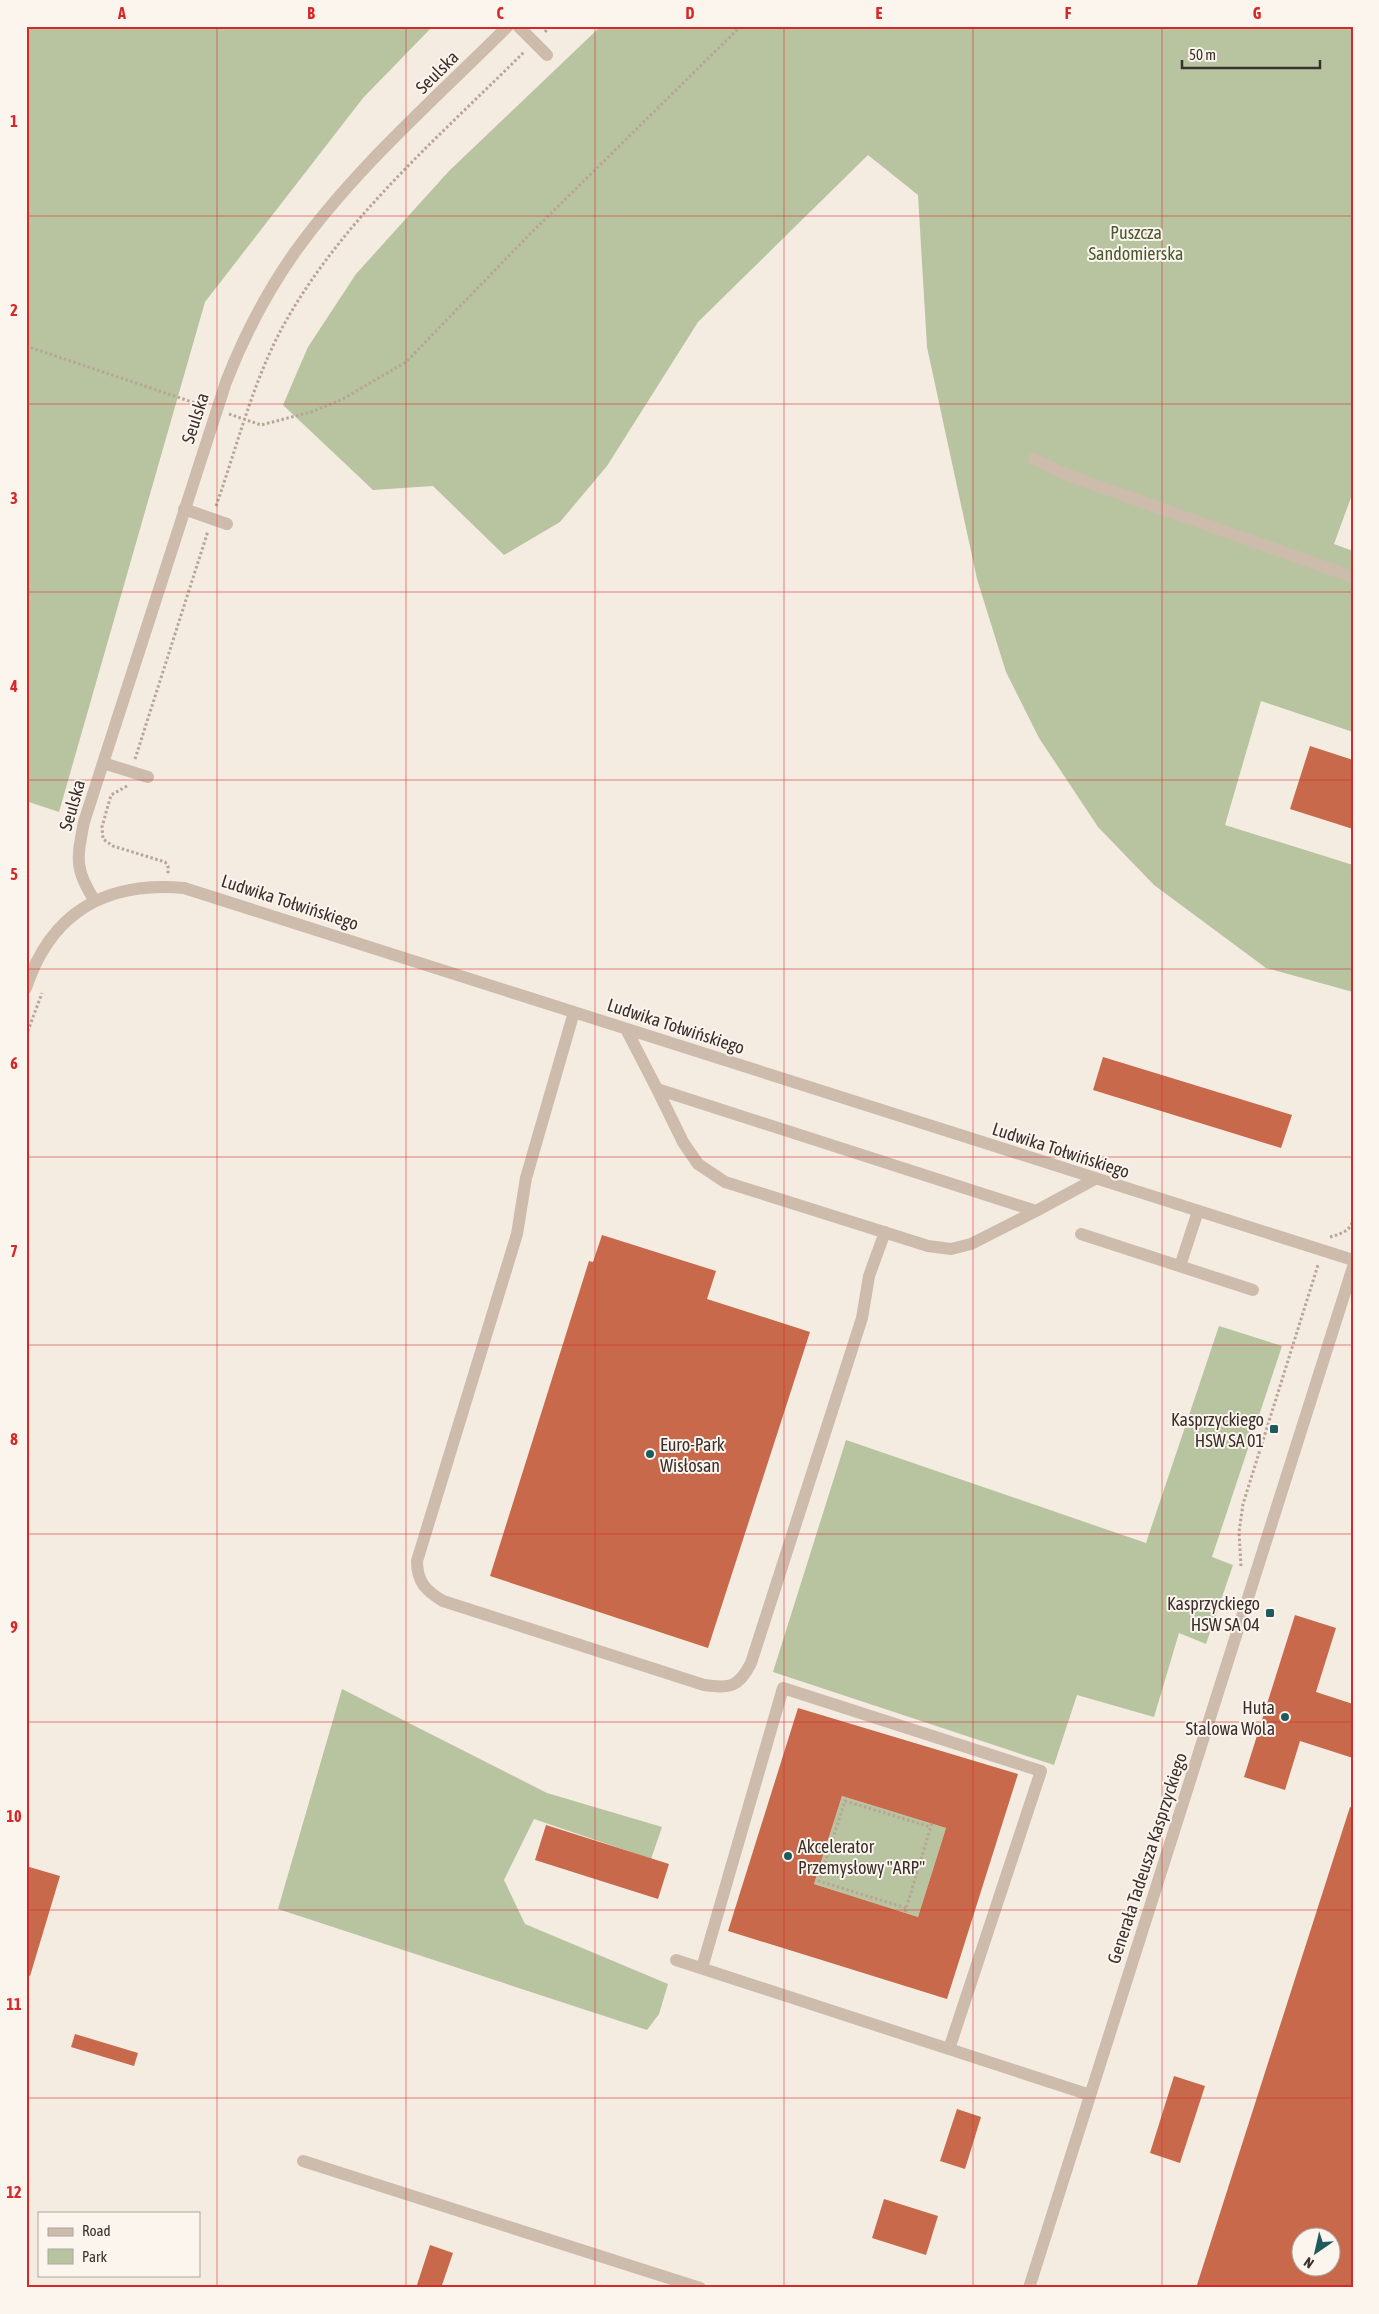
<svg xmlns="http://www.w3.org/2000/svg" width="1379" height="2314" font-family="'Asap Condensed',sans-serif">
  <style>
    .green { fill: #b8c4a0 }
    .building { fill: #c8694b; fill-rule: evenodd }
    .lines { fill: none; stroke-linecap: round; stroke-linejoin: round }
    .path { stroke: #b9a596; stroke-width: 3; stroke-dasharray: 2.5 2.5; stroke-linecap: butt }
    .minor { stroke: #cdbbac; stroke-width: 12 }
    .grid { fill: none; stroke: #d62828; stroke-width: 1; stroke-opacity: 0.55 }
    .poi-dot { fill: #1f5a5e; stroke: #fbf5ee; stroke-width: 2 }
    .labels { text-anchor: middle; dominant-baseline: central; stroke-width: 4; stroke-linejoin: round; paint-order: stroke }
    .street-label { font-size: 18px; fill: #3b302b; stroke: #fbf5ee }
    .park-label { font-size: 18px; fill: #4a5a2e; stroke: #fbf5ee }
    .poi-label { font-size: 18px; fill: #3b302b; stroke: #fbf5ee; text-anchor: end }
    .neatline { fill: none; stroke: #d62828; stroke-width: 2 }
    .grid-label { font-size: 16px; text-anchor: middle; font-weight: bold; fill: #d62828 }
  </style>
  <rect width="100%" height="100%" fill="#f4ebe1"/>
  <!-- green -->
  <path class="green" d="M26 26H433L363 98 205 302 59 812 26 801Z
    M601 26H1353V492L1334 544 1353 551V732L1261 701 1225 825 1353 865V992L1266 968 1154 885 1098 827 1039 738 1006 672 977 579 927 347 918 195 868 155 698 322 607 466 560 522 504 555 433 486 373 490 283 405 308 347 356 274 449 171Z
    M1219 1326 1282 1346 1212 1557 1233 1565 1206 1644 1179 1633 1154 1717 1077 1695 1054 1765 773 1672 846 1440 1146 1543Z
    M342 1689 547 1793 662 1827 651 1859 534 1819 504 1880 525 1924 668 1984 659 2014 647 2030 278 1909Z
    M842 1796 946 1828 918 1917 814 1884Z"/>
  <!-- building -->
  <path class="building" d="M1310 746 1353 760V829L1290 809Z
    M1103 1057 1292 1115 1281 1148 1093 1090Z
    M602 1235 716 1271 707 1299 810 1332 708 1648 490 1576 589 1261 593 1262Z
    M1295 1615 1336 1628 1316 1692 1353 1704V1758L1300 1741 1285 1790 1244 1777Z
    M798 1708 1018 1774 947 1999 728 1931ZM842 1796 946 1828 918 1917 814 1884Z
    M1350 1807 1353 1808V2288H1196ZM1302 2236H1332V2266H1302Z
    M546 1825 669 1864 658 1899 535 1860Z
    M26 1866 60 1876 30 1976 26 1975Z
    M75 2034 138 2053 134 2066 71 2047Z
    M1174 2076 1205 2086 1180 2163 1150 2153Z
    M957 2109 981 2117 965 2169 940 2161Z
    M884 2199 938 2216 926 2255 872 2238Z
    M430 2245 453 2253 441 2288H416Z"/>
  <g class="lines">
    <!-- path -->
    <path class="path" d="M545 32 550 26
      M26 346 204 406
      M229 414 261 425 311 412 341 400 406 362 529 235 741 26
      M216 506C237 447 252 384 282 328 341 220 438 138 524 52
      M135 759 208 531
      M127 786 111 795 102 827 103 839 113 846 165 862 168 866V874
      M26 1036 42 993
      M1330 1237C1340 1234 1349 1232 1353 1221
      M1241 1566 1239 1532 1243 1504 1318 1265
      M906 1908 819 1881 845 1801 931 1827
      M905 1912 932 1823"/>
    <!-- minor -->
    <path class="minor" d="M518 26 547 55
      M1034 459 1067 475 1353 577
      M184 509 227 524
      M103 763 148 777
      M95 901C74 869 77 858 84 822L226 382C244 336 266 293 295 252 355 168 435 99 508 26
      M26 988C51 912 106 881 184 888L1353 1260
      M574 1012 526 1178 517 1234 417 1561C417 1582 426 1591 443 1601L704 1685C730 1689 739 1687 751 1663L862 1318 869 1276 885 1232
      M626 1029 657 1089 1036 1211 1095 1179
      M657 1089 683 1142 698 1164 725 1182 928 1246 951 1249 971 1244 1036 1211
      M1081 1234 1253 1290
      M1180 1266 1198 1211
      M676 1960 1090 2095
      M702 1968 783 1688 1041 1771 949 2049
      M303 2161 700 2288
      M1029 2288 1353 1267"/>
  </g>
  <!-- grid -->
  <path class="grid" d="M217 26V2288M406 26V2288M595 26V2288M784 26V2288M973 26V2288M1162 26V2288M26 216H1353M26 404H1353M26 592H1353M26 780H1353M26 969H1353M26 1157H1353M26 1345H1353M26 1534H1353M26 1722H1353M26 1910H1353M26 2098H1353"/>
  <!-- markers -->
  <g class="poi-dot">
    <rect x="1269" y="1424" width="10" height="10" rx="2.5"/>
    <circle cx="650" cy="1454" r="5"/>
    <rect x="1265" y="1608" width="10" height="10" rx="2.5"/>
    <circle cx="1285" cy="1717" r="5"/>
    <circle cx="788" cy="1856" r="5"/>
  </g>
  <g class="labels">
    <!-- street labels -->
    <g class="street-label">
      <text transform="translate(437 72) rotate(-45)">Seulska</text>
      <text transform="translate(195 418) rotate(-72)">Seulska</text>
      <text transform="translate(72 805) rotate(-74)">Seulska</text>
      <text transform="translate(290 902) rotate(18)">Ludwika Tołwińskiego</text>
      <text transform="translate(676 1026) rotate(18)">Ludwika Tołwińskiego</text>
      <text transform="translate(1061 1150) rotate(18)">Ludwika Tołwińskiego</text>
      <text transform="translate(1147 1858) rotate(-72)">Generała Tadeusza Kasprzyckiego</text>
    </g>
    <!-- park labels -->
    <g class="park-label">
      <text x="1136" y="232">Puszcza<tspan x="1136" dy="21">Sandomierska</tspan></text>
    </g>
    <!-- poi labels -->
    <g class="poi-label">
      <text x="1264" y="1419">Kasprzyckiego<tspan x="1264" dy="21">HSW SA 01</tspan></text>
      <text x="660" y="1444" text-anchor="start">Euro-Park<tspan x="660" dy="21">Wisłosan</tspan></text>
      <text x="1260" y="1603">Kasprzyckiego<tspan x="1260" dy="21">HSW SA 04</tspan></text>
      <text x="1275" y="1707">Huta<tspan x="1275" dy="21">Stalowa Wola</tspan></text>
      <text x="798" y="1846" text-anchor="start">Akcelerator<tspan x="798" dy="21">Przemysłowy "ARP"</tspan></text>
    </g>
  </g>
  <!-- border -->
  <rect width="1379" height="2314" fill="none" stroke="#fbf5ee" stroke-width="55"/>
  <!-- legend -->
  <rect x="38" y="2212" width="162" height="65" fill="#fbf5ee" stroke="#aea6a0"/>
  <rect x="48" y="2228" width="25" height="8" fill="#cdbbac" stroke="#aea6a0"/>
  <text x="82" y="2236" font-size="15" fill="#3b302b">Road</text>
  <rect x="48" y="2249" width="25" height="15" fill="#b8c4a0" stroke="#aea6a0"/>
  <text x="82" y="2262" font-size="15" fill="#3b302b">Park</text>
  <!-- north arrow -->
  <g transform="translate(1316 2252) rotate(214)"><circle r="24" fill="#fbf5ee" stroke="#aea6a0"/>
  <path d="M0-4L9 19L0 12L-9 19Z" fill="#1f5a5e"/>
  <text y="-8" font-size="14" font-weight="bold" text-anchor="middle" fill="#3b302b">N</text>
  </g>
  <!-- scale -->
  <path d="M1182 60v8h138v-8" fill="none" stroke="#3b302b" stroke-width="2.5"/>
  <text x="1189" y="60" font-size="15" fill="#3b302b" stroke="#fbf5ee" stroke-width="4" paint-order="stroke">50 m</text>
  <rect x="28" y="28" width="1324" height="2258" class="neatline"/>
  <g class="grid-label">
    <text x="122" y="19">A</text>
    <text x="311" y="19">B</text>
    <text x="500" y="19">C</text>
    <text x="690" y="19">D</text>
    <text x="879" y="19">E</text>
    <text x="1068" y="19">F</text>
    <text x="1257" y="19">G</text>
    <text x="14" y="127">1</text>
    <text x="14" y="316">2</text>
    <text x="14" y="504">3</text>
    <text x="14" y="692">4</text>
    <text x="14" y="880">5</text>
    <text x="14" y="1069">6</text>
    <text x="14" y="1257">7</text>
    <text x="14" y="1445">8</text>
    <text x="14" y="1633">9</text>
    <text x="14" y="1822">10</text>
    <text x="14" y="2010">11</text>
    <text x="14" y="2198">12</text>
  </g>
</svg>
